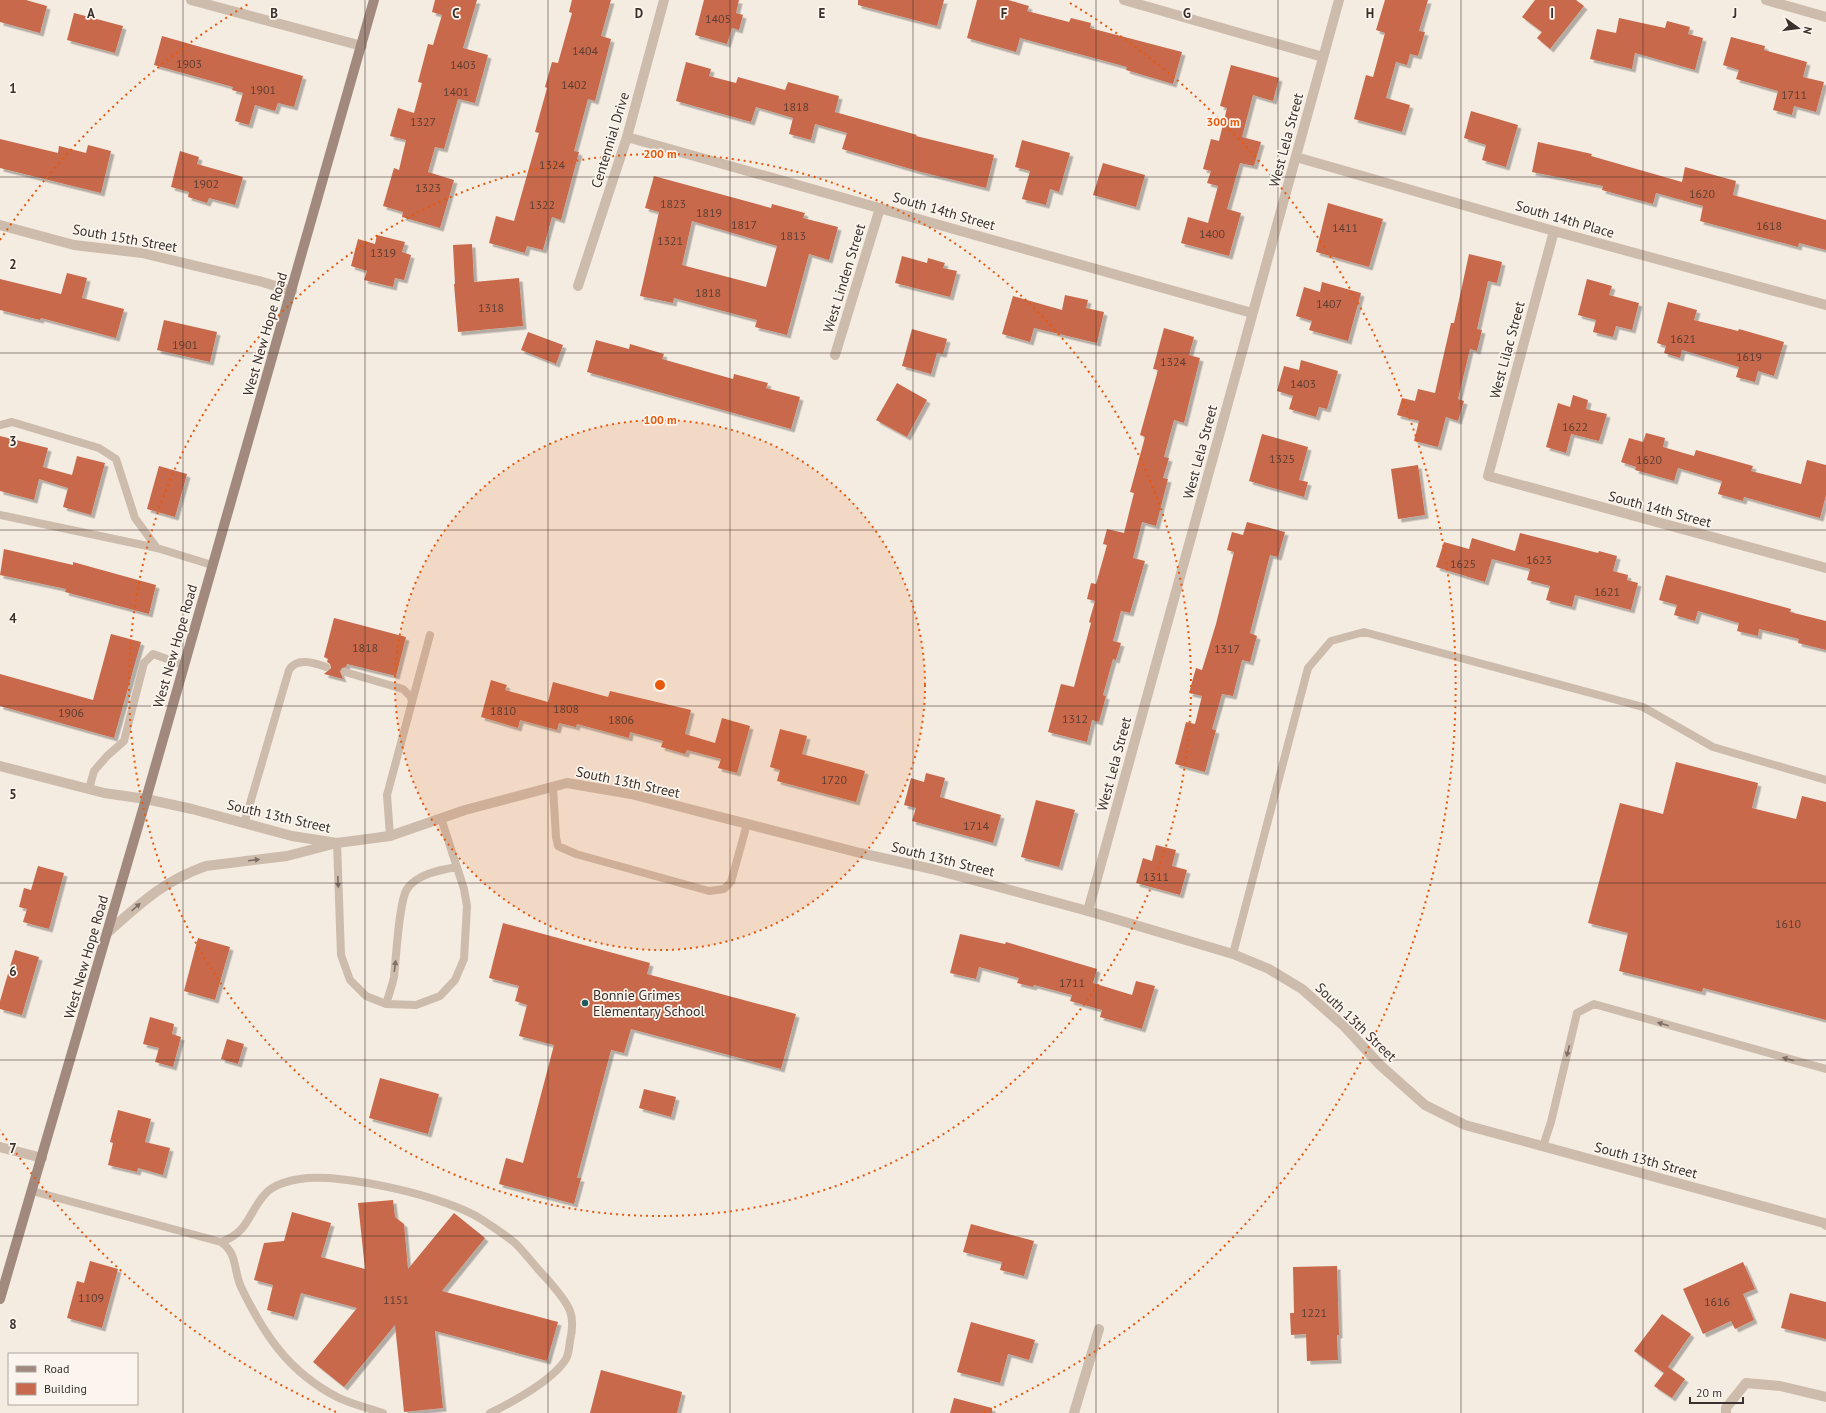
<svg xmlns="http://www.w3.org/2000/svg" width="1826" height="1413" font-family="'PT Sans',sans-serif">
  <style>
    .building { fill: #c8694b; fill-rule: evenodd; filter: url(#shadow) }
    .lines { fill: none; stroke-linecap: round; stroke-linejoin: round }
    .service { stroke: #cdbbac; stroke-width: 8 }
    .minor { stroke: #cdbbac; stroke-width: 10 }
    .tertiary { stroke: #cdbbac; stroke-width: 10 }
    .secondary { stroke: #a18a7d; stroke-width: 10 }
    .oneway { fill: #7d6f65 }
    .grid { fill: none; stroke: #3b302b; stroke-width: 1; stroke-opacity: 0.55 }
    .ring { fill: none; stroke: #e8590c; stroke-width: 2; stroke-dasharray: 2 4 }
    .poi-dot { fill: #1f5a5e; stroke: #fbf5ee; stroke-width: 1.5 }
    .labels { text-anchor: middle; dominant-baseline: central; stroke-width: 3.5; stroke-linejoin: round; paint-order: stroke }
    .number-label { font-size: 12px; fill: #5e3e33 }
    .street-label { font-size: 14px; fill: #3b302b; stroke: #fbf5ee }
    .poi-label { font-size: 14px; fill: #3b302b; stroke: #fbf5ee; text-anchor: start }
    .grid-label { font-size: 13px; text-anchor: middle; font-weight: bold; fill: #3b302b; stroke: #fbf5ee; stroke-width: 3.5; stroke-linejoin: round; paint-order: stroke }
    .centre { fill: #e8590c; stroke: #fbf5ee; stroke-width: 2 }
    .ring-label { font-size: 12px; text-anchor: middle; font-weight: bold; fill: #e8590c; stroke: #fbf5ee; stroke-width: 3.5; stroke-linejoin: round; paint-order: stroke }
  </style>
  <defs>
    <filter id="shadow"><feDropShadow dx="3.5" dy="3.5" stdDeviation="0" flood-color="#0004"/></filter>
  </defs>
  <rect width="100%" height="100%" fill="#f4ebe1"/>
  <!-- building -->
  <path class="building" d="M0 0H26L47 6 40 33 0 22Z
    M435 0H477L463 48 488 55 475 103 458 99 444 149 435 147 428 172 454 180 440 228 402 217 403 212 383 206 394 168 399 170 406 140 390 136 398 108 414 113 422 83 418 82 428 44 433 45 442 15 432 12Z
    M572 0H611L601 36 611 39 595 101 588 99 574 151 579 152 561 220 552 217 543 250 527 246 525 253 489 243 496 216 514 221 539 133 535 132 547 88 545 87 552 62 558 63 572 13 569 12Z
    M704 0H739L736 13 743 15 739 30 732 28 727 44 695 35Z
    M858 0H944L937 26 858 5Z
    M977 0H1008L1029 6 1027 11 1069 22 1071 18 1091 23 1090 28 1182 52 1173 84 1126 70 1127 67 1020 38 1016 52 967 38Z
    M1385 0H1428L1419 31 1425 32 1418 56 1410 54 1407 65 1396 62 1386 98 1410 105 1402 132 1354 119 1366 75 1373 77 1385 33 1376 30Z
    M1535 0H1576L1584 6 1550 49 1537 38 1542 32 1522 17Z
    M74 13 123 26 115 53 67 40Z
    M1619 18 1665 28 1667 21 1690 27 1688 34 1703 38 1695 70 1635 53 1632 69 1590 59 1597 29 1616 33Z
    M162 36 303 76 294 107 278 103 275 111 255 105 249 125 235 121 243 93 232 90 233 87 154 65Z
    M1731 37 1765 46 1764 50 1807 62 1803 77 1824 82 1816 112 1794 106 1792 115 1773 110 1778 91 1736 79 1739 70 1723 65Z
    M686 62 711 69 709 76 736 83 738 77 785 90 788 82 839 96 835 112 917 135 916 136 994 155 986 188 921 172 842 149 847 133 815 124 811 140 789 134 793 118 756 107 751 122 676 101Z
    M1231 65 1279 78 1273 101 1253 95 1242 137 1261 142 1254 166 1240 163 1227 209 1241 213 1229 256 1181 243 1188 217 1208 223 1218 186 1207 183 1211 171 1203 169 1211 139 1219 141 1227 108 1220 106Z
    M1471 111 1518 125 1506 167 1482 160 1486 145 1464 138Z
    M0 139 58 153 59 146 86 153 88 145 111 151 101 193 0 168Z
    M1022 140 1070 153 1059 192 1050 189 1046 205 1022 199 1030 171 1015 167Z
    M1538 142 1592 154 1591 156 1682 182 1685 167 1736 181 1733 195 1826 220V250L1799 243 1798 247 1700 221 1703 206 1656 193 1653 204 1602 190 1603 186 1532 172Z
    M180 151 199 157 197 164 243 177 235 205 209 198 207 203 188 197 189 192 171 187Z
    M1103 163 1145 175 1136 207 1093 195Z
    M654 176 771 208 772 204 805 213 803 218 838 227 829 260 809 254 787 335 755 327 757 320 674 298 673 303 640 296 659 212 645 208ZM692 221 777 246 766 287 682 265Z
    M1328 203 1383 219 1369 267 1316 252Z
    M377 235 405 242 402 252 411 255 404 280 395 278 393 287 364 280 367 271 351 266 358 239 375 244Z
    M472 244 474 282 519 278 523 326 458 332 454 284H455L453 245Z
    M1469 254 1502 262 1497 283 1488 281 1477 329 1482 330 1477 351 1470 349 1458 399 1464 401 1458 421 1446 417 1438 447 1414 441 1419 421 1397 415 1402 398 1415 401 1418 389 1435 393 1451 323H1454Z
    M902 256 927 263 928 258 945 263 943 268 957 271 950 297 895 283Z
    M67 273 87 278 82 298 124 309 116 338 41 318 40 320 0 310V279L61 294Z
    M1587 279 1612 286 1609 295 1639 303 1632 330 1616 326 1613 337 1593 332 1596 320 1578 315Z
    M1322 282 1361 293 1348 341 1309 330 1312 321 1296 316 1304 287 1320 292Z
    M1065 295 1088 300 1086 308 1104 312 1097 343 1034 328 1030 342 1002 334 1013 296 1062 310Z
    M1668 302 1697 310 1694 320 1738 331 1739 329 1784 342 1774 376 1758 371 1755 382 1736 377 1739 367 1682 350 1680 358 1664 353 1666 346 1657 343Z
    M164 320 217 332 210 362 157 350Z
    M1164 328 1194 337 1189 355 1200 358 1184 423 1174 420 1164 457 1169 458 1163 478 1168 479 1156 526 1142 522 1133 558 1145 561 1130 613 1121 611 1113 641 1121 643 1116 660 1113 659 1103 695 1106 696 1099 722 1092 720 1087 742 1048 732 1061 684 1074 687 1091 623 1089 622 1095 601 1087 599 1091 583 1096 584 1107 545 1103 544 1107 529 1124 533 1134 493 1130 492 1145 437 1140 435 1158 370 1153 369Z
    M912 329 947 339 943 354 937 353 931 374 902 366Z
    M528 332 563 345 556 364 521 350Z
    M596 340 629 349 630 344 664 354 662 359 733 379 734 374 768 383 766 388 800 397 791 429 587 372Z
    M1301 360 1338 371 1327 409 1319 407 1316 417 1289 409 1293 396 1277 391 1284 366 1299 370Z
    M897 383 927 400 907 437 876 420Z
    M1573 395 1588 400 1586 409 1607 414 1599 441 1571 434 1566 453 1546 447 1558 403 1570 407Z
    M1646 433 1665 438 1663 447 1694 456 1696 450 1753 466 1751 471 1801 484 1807 460 1826 465V495L1820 518 1744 497 1743 501 1718 494 1722 481 1678 468 1674 481 1635 470 1636 467 1621 462 1629 438 1643 442Z
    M1262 434 1308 447 1299 480 1308 482 1304 497 1249 481Z
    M0 436 48 448 43 467 72 475 77 456 105 463 91 515 63 507 68 488 39 479 34 500 0 491Z
    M1418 465 1425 515 1398 519 1391 469Z
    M159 466 187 474 175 517 147 509Z
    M1247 522 1285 532 1278 557 1270 555 1250 633 1257 636 1250 662 1242 660 1233 696 1222 694 1212 729 1216 730 1205 772 1175 764 1186 722 1195 724 1202 696 1189 693 1196 668 1202 670 1216 624 1234 552 1227 550 1232 532 1243 535Z
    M1520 533 1598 553 1599 551 1617 556 1613 571 1628 575 1627 580 1638 583 1631 610 1575 595 1572 607 1546 600 1550 586 1527 580 1530 569 1492 559 1485 582 1436 567 1444 542 1469 549 1472 538 1515 551Z
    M4 549 73 565V562L156 585 149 614 65 592 66 589 0 575Z
    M1666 575 1791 609 1790 612 1826 621V650L1798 643 1799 639 1759 629 1758 636 1737 631 1739 623 1698 611 1695 621 1674 615 1677 605 1659 600Z
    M334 618 406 637 396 676 347 664 346 667 342 668 340 671 343 679 324 674 331 668 330 664 327 662 328 659 324 657Z
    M111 634 141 642 114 738 0 706V674L93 700Z
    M491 680 507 685 505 690 548 702 553 682 608 697 610 691 691 710 685 734 715 743 722 718 750 726 737 773 718 768 721 759 687 750 685 754 661 747 663 741 630 732 629 738 577 724 576 727 559 723 557 730 520 720 518 728 481 717Z
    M780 729 807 736 802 754 865 771 856 802 777 781 780 770 770 767Z
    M1676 762 1758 783 1752 808 1796 819 1802 796 1826 802V1020L1703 988 1702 992 1619 971 1628 933 1588 923 1620 803 1663 814Z
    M926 773 945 778 940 797 1001 815 993 843 912 821 916 808 904 805 911 778 924 782Z
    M1036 800 1075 810 1059 867 1021 857Z
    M1156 845 1176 850 1172 866 1187 870 1180 895 1136 883 1143 858 1152 861Z
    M38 866 64 873 49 929 23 922 27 909 19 907 24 888 31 890Z
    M503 923 650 963 647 974 796 1014 781 1069 631 1029 624 1053 611 1050 577 1178H581L574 1204 499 1184 506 1158 523 1163 554 1045 519 1036 527 1005 515 1001 519 986 489 978Z
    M960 934 1005 944 1006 942 1097 969 1093 983 1132 995 1136 981 1155 986 1142 1029 1100 1017 1102 1010 1070 1001 1072 995 1034 985 1033 987 1017 983 1019 978 979 967 976 979 950 973Z
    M198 938 230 947 215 1000 184 991Z
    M15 950 39 957 22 1015 0 1009V1001Z
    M150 1017 174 1024 172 1034 181 1037 173 1067 155 1062 159 1048 143 1044Z
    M227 1039 244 1044 238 1064 221 1059Z
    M380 1078 439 1094 428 1134 369 1118Z
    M644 1089 676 1097 671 1117 639 1108Z
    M118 1110 151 1119 145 1142 170 1148 163 1175 138 1168 137 1172 108 1165 113 1143 110 1142Z
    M393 1200 395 1217 404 1224 408 1269 454 1213 485 1238 442 1291 558 1322 547 1361 435 1331 443 1408 404 1412 395 1325 344 1387 313 1362 357 1308 301 1293 294 1317 267 1310 273 1285 254 1280 264 1243 284 1241 292 1212 331 1223 321 1257 365 1269 358 1203Z
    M971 1224 1034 1241 1024 1276 1000 1270 1002 1262 963 1252Z
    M90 1261 118 1269 102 1328 67 1318 77 1281 84 1283Z
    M1743 1262 1755 1289 1743 1294 1754 1320 1735 1329 1731 1321 1703 1334 1683 1289Z
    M1337 1266 1339 1335H1337L1338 1360 1307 1361 1306 1334 1291 1335 1290 1313H1294L1293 1267Z
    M1790 1293 1826 1302V1339L1781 1328Z
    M1662 1314 1691 1334 1668 1367 1685 1379 1672 1398 1654 1386 1664 1373 1634 1351Z
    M971 1322 1035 1340 1029 1360 1008 1354 1000 1383 957 1372Z
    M601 1370 682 1392 677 1413H590Z
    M954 1398 992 1408V1413H950Z"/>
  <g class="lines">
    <!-- service -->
    <path class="service" d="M0 425 12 422 99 448 116 459 135 518 157 548
      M0 515 157 548 212 565
      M345 672 403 689 411 697 412 702
      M553 787 556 837 558 846 576 854 709 891 724 889 731 882 747 824
      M89 789 94 771 107 756 124 741 144 663 153 654 184 665
      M244 824 289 670C297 657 314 663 326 667
      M390 836 387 795 430 635
      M337 843 341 955 350 980 366 996 386 1004 416 1005 440 996 455 980 464 959 467 906 464 889 441 818
      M1233 954 1308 668 1331 641 1364 632 1643 707 1713 747 1826 780
      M386 1004C389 995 392 986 394 977 396 959 399 901 407 889 417 874 440 870 457 867
      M1543 1146 1551 1122 1577 1013 1594 1004 1826 1069
      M32 1191 221 1242C238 1254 233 1269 241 1287 264 1335 289 1372 337 1397 351 1404 368 1408 383 1413
      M221 1242C250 1232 248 1211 267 1192 274 1185 290 1180 300 1179 340 1172 448 1197 481 1219 493 1227 506 1235 516 1244 527 1255 537 1269 548 1280 567 1303 577 1311 570 1341 569 1347 569 1354 566 1359 553 1380 513 1402 490 1413"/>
    <!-- minor -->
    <path class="minor" d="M191 0 362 46
      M1124 0 1323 57
      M1766 0 1826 17
      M627 137 1252 313
      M1296 157 1554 231 1826 305
      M0 225 74 245 142 253 259 281 292 291
      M1554 231 1488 476 1826 568
      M578 286 627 137 664 0
      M835 355 880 208
      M1088 911 1339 0
      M0 1147 42 1158
      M1074 1413 1099 1329
      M1726 1413V1408L1746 1383 1780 1386 1826 1397"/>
    <!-- tertiary -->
    <path class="tertiary" d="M0 766 104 793 146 799 192 809 292 836 337 843 390 836 465 810 567 783 631 794 860 853 932 869 1088 911 1233 954 1269 969 1302 989 1345 1027 1380 1065 1425 1105 1465 1125 1824 1223 1826 1225
      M107 933C140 904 163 881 206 866L287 856 333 844"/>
    <!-- secondary -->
    <path class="secondary" d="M0 1299 146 799 374 0"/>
  </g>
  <!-- one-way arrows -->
  <defs><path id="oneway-solid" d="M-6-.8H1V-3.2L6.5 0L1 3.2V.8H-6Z"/></defs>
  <g class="oneway">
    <use href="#oneway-solid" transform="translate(254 860) rotate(-7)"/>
    <use href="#oneway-solid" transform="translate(338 882) rotate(88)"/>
    <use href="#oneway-solid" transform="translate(136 907) rotate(-42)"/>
    <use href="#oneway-solid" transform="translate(395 966) rotate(-83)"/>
    <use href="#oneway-solid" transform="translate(1663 1024) rotate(-164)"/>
    <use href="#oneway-solid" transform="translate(1568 1051) rotate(104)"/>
    <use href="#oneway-solid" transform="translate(1788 1059) rotate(-164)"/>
  </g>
  <!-- grid -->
  <path class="grid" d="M183 0V1413M365 0V1413M548 0V1413M730 0V1413M913 0V1413M1096 0V1413M1278 0V1413M1461 0V1413M1643 0V1413M0 177H1826M0 353H1826M0 530H1826M0 706H1826M0 883H1826M0 1060H1826M0 1236H1826"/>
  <!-- distance rings -->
  <circle cx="660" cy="685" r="265" fill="#e8590c" fill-opacity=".12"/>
  <g class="ring">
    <circle cx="660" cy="685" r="265"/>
    <circle cx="660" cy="685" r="531"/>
    <path d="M336 1412A796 796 0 0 1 0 1130M0 240A796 796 0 0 1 250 3M1070 3A796 796 0 0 1 984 1412"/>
  </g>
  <!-- markers -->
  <circle class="poi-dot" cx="585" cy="1003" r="4"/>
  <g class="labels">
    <!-- number labels -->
    <g class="number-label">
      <text x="718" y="18">1405</text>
      <text x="585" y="50">1404</text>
      <text x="189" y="63">1903</text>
      <text x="463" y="64">1403</text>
      <text x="574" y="84">1402</text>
      <text x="263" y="89">1901</text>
      <text x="456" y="91">1401</text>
      <text x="1794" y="94">1711</text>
      <text x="796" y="106">1818</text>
      <text x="423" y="121">1327</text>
      <text x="552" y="164">1324</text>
      <text x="206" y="183">1902</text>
      <text x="428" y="187">1323</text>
      <text x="1702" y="193">1620</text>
      <text x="673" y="203">1823</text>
      <text x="542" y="204">1322</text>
      <text x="709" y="212">1819</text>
      <text x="744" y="224">1817</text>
      <text x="1769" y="225">1618</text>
      <text x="1345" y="227">1411</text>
      <text x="1212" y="233">1400</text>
      <text x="793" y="235">1813</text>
      <text x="670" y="240">1321</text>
      <text x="383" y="252">1319</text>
      <text x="708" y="292">1818</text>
      <text x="1329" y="303">1407</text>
      <text x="491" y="307">1318</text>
      <text x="1683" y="338">1621</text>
      <text x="185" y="344">1901</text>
      <text x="1749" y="356">1619</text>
      <text x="1173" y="361">1324</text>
      <text x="1303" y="383">1403</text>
      <text x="1575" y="426">1622</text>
      <text x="1282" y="458">1325</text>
      <text x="1649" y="459">1620</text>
      <text x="1539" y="559">1623</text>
      <text x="1463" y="563">1625</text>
      <text x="1607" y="591">1621</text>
      <text x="365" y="647">1818</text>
      <text x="1227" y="648">1317</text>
      <text x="566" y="708">1808</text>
      <text x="503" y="710">1810</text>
      <text x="71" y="712">1906</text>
      <text x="1075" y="718">1312</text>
      <text x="621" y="719">1806</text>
      <text x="834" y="779">1720</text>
      <text x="976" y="825">1714</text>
      <text x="1156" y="876">1311</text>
      <text x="1788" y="923">1610</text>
      <text x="1072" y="982">1711</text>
      <text x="91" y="1297">1109</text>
      <text x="396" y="1299">1151</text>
      <text x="1717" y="1301">1616</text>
      <text x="1314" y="1312">1221</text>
    </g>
    <!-- street labels -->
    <g class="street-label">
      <text transform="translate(610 140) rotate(-73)">Centennial Drive</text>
      <text transform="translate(1286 140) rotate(-75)">West Lela Street</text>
      <text transform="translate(944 211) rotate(16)">South 14th Street</text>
      <text transform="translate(1565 219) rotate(16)">South 14th Place</text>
      <text transform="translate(125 238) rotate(10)">South 15th Street</text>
      <text transform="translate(844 278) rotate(-73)">West Linden Street</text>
      <text transform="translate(265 334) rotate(-74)">West New Hope Road</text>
      <text transform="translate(1507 350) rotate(-75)">West Lilac Street</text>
      <text transform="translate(1200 452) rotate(-75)">West Lela Street</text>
      <text transform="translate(1660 509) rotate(15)">South 14th Street</text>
      <text transform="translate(175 646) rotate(-74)">West New Hope Road</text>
      <text transform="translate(1114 764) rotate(-75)">West Lela Street</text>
      <text transform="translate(628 782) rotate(12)">South 13th Street</text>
      <text transform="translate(279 816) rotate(13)">South 13th Street</text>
      <text transform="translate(943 859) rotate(14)">South 13th Street</text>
      <text transform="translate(86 957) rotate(-74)">West New Hope Road</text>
      <text transform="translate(1356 1022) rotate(44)">South 13th Street</text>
      <text transform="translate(1646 1160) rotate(15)">South 13th Street</text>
    </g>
    <!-- poi labels -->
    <g class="poi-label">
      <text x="593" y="995">Bonnie Grimes<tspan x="593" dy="16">Elementary School</tspan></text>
    </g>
  </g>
  <g class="grid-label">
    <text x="91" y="18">A</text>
    <text x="274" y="18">B</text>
    <text x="456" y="18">C</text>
    <text x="639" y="18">D</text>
    <text x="822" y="18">E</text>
    <text x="1004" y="18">F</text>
    <text x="1187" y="18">G</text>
    <text x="1370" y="18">H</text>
    <text x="1552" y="18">I</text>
    <text x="1735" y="18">J</text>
    <text x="13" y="93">1</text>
    <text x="13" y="269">2</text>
    <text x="13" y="446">3</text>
    <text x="13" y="623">4</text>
    <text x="13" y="799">5</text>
    <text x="13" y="976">6</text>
    <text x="13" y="1153">7</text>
    <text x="13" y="1329">8</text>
  </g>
  <circle cx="660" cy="685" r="6" class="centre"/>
  <g class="ring-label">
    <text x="1223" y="126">300 m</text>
    <text x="660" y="158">200 m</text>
    <text x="660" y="424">100 m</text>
  </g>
  <!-- legend -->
  <rect x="8" y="1353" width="130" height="52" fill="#fbf5ee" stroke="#aea6a0"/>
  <rect x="16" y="1366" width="20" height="6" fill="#a18a7d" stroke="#aea6a0"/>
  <text x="44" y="1373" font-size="12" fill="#3b302b">Road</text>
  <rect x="16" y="1383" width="20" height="12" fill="#c8694b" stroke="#aea6a0"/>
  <text x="44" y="1393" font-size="12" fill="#3b302b">Building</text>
  <!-- north arrow -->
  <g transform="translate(1798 28) rotate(104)" stroke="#fbf5ee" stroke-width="3" paint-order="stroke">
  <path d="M0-3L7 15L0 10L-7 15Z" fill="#3b302b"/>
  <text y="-6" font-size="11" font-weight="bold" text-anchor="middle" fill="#3b302b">N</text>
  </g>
  <!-- scale -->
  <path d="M1690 1397v6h53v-6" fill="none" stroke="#3b302b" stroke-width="2"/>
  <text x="1696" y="1397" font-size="12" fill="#3b302b" stroke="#fbf5ee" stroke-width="3" paint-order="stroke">20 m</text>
</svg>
